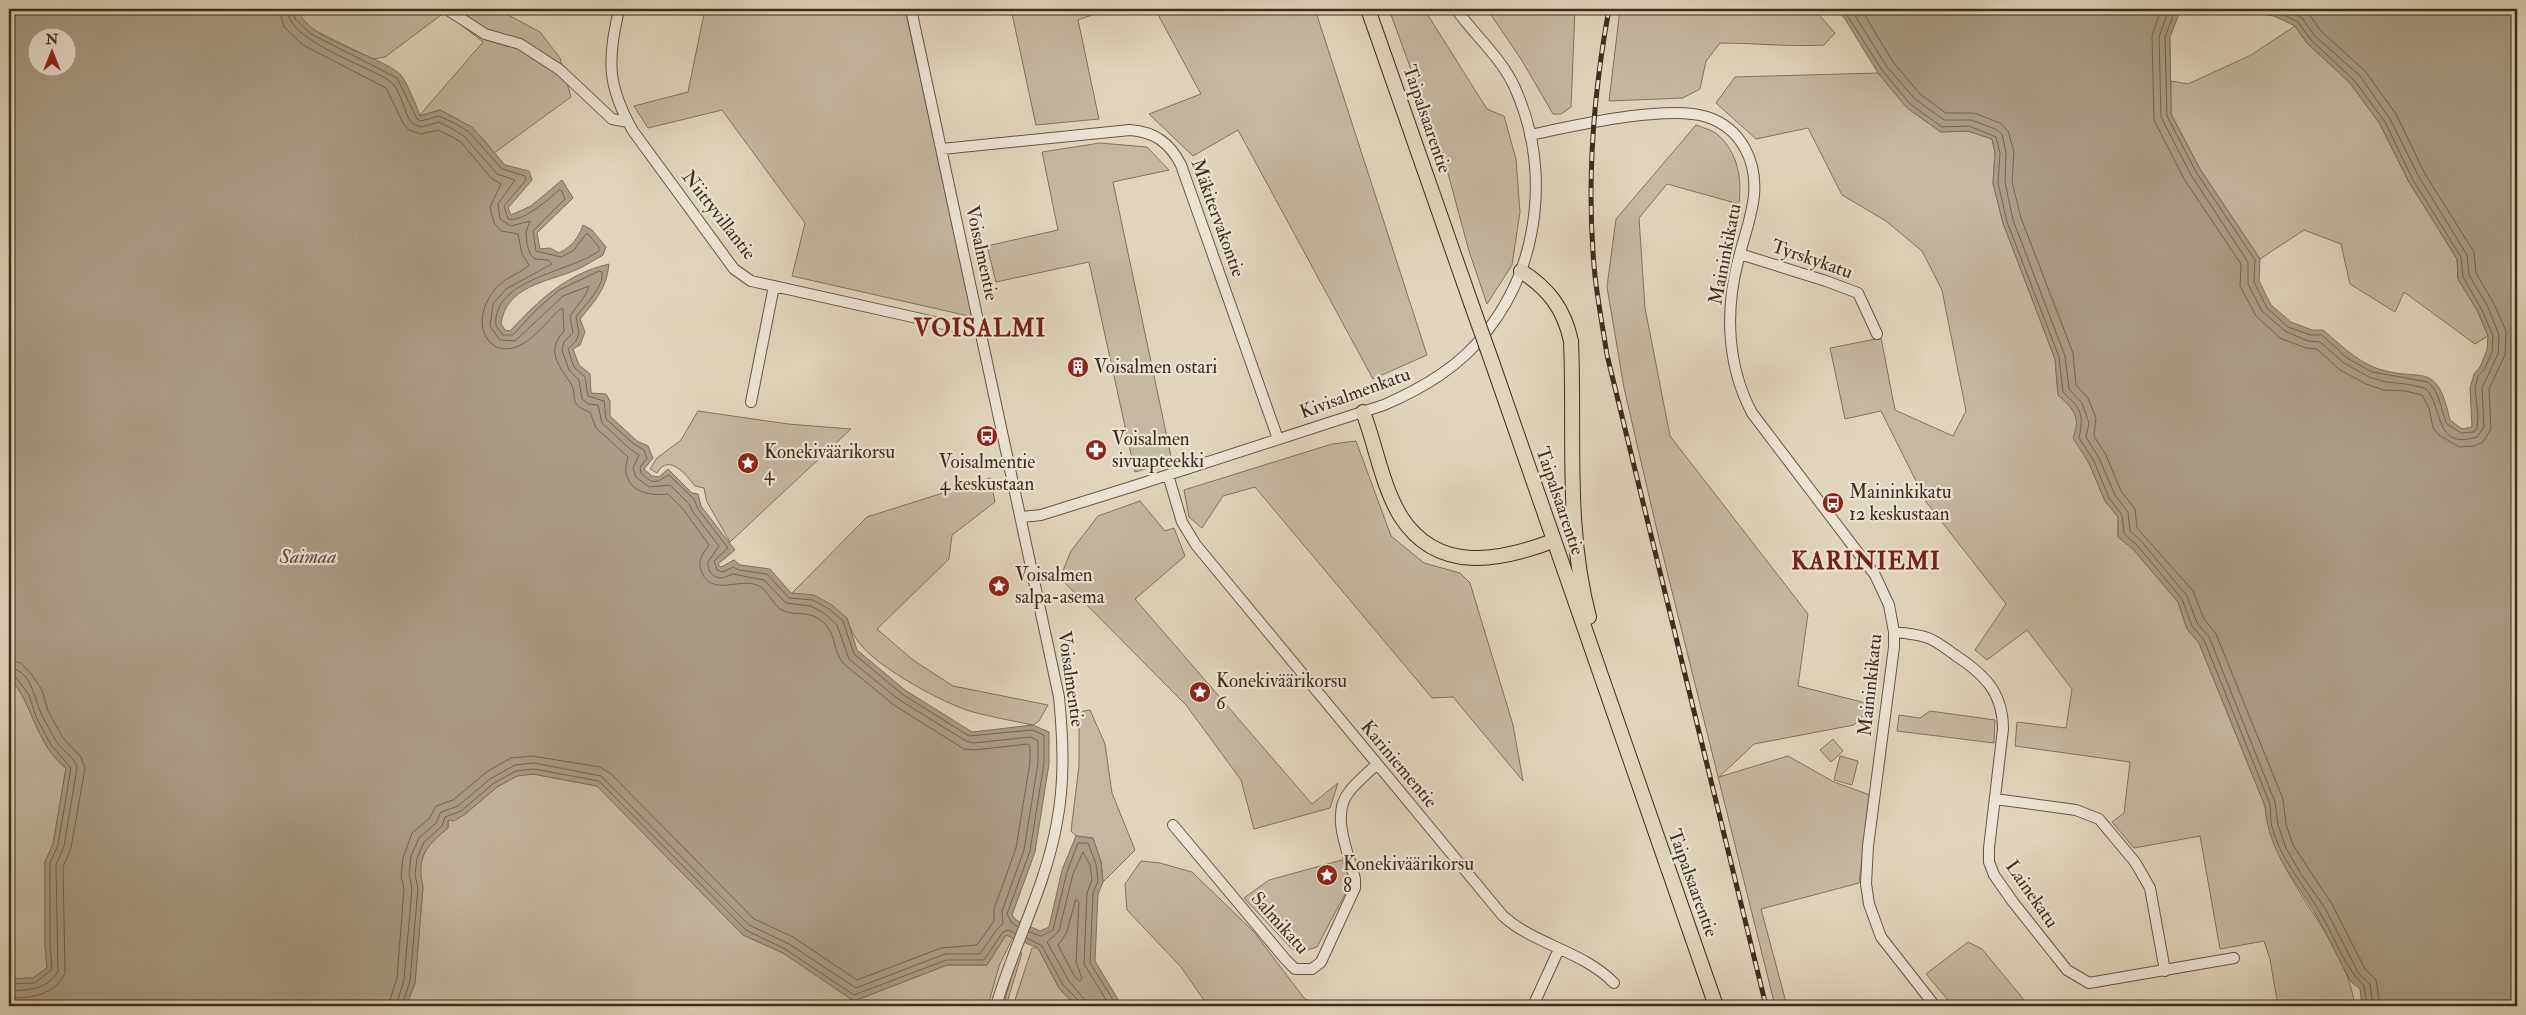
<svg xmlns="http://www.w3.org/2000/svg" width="2526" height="1015" font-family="'IM FELL Double Pica',serif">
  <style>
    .green { fill: #c4b8a0; stroke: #81725e }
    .water { fill: #a99c85; stroke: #7e705b; fill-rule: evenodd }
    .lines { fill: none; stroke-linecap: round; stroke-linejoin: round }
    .shore { stroke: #746450; stroke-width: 1 }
    .minor-casing { stroke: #665743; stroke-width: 12 }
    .major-casing { stroke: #3e2d1b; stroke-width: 16 }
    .minor { stroke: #ebe4d3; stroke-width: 10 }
    .major { stroke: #e0d5bb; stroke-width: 14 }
    .rail-casing { stroke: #3e2d1b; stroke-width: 5 }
    .rail { stroke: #ebe4d3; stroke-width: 3; stroke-dasharray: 9; stroke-linecap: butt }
    .major-bridge-casing { stroke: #3e2d1b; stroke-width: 16; stroke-linecap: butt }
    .major-bridge { stroke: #e0d5bb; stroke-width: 14 }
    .labels { text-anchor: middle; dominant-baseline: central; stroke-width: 4.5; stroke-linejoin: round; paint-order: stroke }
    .street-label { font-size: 19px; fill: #3e2d1b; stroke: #ebe4d3 }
    .poi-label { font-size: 19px; fill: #3e2d1b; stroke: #ebe4d3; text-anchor: start }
    .water-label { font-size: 20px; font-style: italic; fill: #594936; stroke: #ebe4d3 }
    .district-label { font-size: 24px; font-weight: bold; letter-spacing: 1px; fill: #7a1f14; stroke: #ebe4d3 }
  </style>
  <rect width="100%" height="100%" fill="#e0d5bb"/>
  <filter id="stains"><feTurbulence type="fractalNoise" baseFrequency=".004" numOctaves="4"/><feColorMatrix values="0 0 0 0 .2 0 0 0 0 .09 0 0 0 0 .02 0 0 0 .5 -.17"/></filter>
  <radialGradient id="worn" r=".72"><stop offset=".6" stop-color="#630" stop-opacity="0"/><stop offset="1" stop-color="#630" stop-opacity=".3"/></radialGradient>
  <!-- green -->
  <path class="green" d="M298 9H497L540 32 560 58 571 97 494 153C481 132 462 121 440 110L419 116 483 42 445 12 385 57 373 59 314 30 299 16Z
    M705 9H905L973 317 792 276 805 223 722 110 648 128 634 106 688 92Z
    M1011 9H1109L1078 20 1099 119 1036 125Z
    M1155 9H1315L1427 355 1373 379 1238 130 1193 156 1149 114 1201 94Z
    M1389 9H1424L1487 109 1504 116 1516 159 1520 212 1512 265 1487 304 1469 251 1446 166Z
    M1487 9H1575L1571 107 1561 114H1553L1521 59Z
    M1620 9H1814L1835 33 1824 45C1789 47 1755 43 1720 43L1706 61 1700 89 1683 98 1609 101Z
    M2295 26 2307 43 2350 83 2380 124 2409 182 2457 259 2458 279 2478 312 2488 336 2475 344 2404 292 2395 312 2350 284 2341 244 2304 230 2260 259 2200 169 2171 114V81L2188 84 2251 55Z
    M1878 73 1907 108 1941 132 1968 131 1992 139 1995 153 1993 183 2003 223 2055 359 2058 395C2074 409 2081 417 2074 438L2089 463 2105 501 2118 517V537L2133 549 2178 602 2187 629 2199 643 2265 806C2272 880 2344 932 2355 1006H2278L2270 959 2264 941 2220 949 2200 836 2134 848 2112 822 2124 813 2130 762 2015 746 2017 722 2066 728 2072 689 2027 630 1987 660 1975 650 2006 604 1927 503 1881 411 1845 419 1830 348 1881 338 1895 410 1953 436 1966 411 1942 290 1922 251 1886 221 1842 195 1808 128 1756 139 1716 103 1735 77Z
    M1696 125C1703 128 1713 130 1718 135 1738 153 1742 178 1739 204L1667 184 1639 218 1645 308 1670 436 1808 614 1798 686 1874 705 1854 725 1754 744 1719 777 1788 756 1834 782 1870 795 1859 883 1761 909 1787 1006H1775L1659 539 1624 388 1607 287 1616 219Z
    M1100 143 1147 147 1169 170 1113 182 1172 461 1135 472 1089 262 996 282 987 246 1058 230 1042 152Z
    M698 411 788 424 851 429 730 542 707 502 704 488 695 486C687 476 669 452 657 473L650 469 657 458 681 440Z
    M1356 441 1391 536 1424 563 1460 573 1470 583 1513 725 1523 781 1453 697 1432 698 1255 487 1223 496 1202 528 1189 517 1184 490 1332 444Z
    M990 478 995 502 952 535 949 559 877 629 913 660 953 686 1048 705 1039 721 1033 725C1013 721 992 717 973 712 944 704 879 668 861 645 854 637 850 628 847 618L791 594 867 517Z
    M1140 501 1165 531 1174 528 1185 556 1135 599 1312 804 1338 783 1330 808 1254 829 1241 780 1186 705 1060 578 1071 551 1098 516Z
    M9 677C34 703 35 744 66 768L53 844 45 862V946L47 968 33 978 9 979Z
    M1090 710 1105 744 1112 793 1135 850 1103 882 1101 862 1093 838 1076 836 1071 831 1079 766V712Z
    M1930 711 1995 720 1994 743 1897 731 1899 715 1920 718Z
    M1833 739 1843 751 1831 762 1820 750Z
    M1840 756 1858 761 1852 785 1834 780Z
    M533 774 597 786 743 935 783 953 854 1001 947 965H987L1006 935 1013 937 999 966 988 1006H406L415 983 423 887C416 857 426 846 448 828V820L464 815 497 787 517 776Z
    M1342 860 1349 878 1345 894 1317 947 1304 951 1292 949 1244 898 1269 880Z
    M1141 861 1160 863 1192 872 1254 932 1304 998 1317 1006H1208L1181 967 1127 910 1125 884Z
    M1968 942 1982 949 2029 1006H1953L1926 974Z
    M1032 948H1038L1059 988 1076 1006H1013Z
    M1019 952 1022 953 1006 1006H1003Z"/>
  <!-- water -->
  <path class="water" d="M9 9H298C304 39 377 54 400 74 405 78 418 109 420 116L440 110 472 127 505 165 529 171 532 180 508 208 511 215 531 206 562 180 573 198 537 233 540 249 550 248 559 253C572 246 578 239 583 225L592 230 606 247 603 255C594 260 585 266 576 270 547 282 506 286 501 324L505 330 510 331C539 300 566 274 609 264 607 288 595 301 580 319L585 332 580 345 573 349 579 365 590 374 591 393 606 394 610 401V416L637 441 648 446 653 458 644 469 652 476 659 477 668 469 692 493 698 494 701 506 735 550 718 564 721 567 734 560 740 565 770 569 791 593 814 595 832 605 847 618 857 650 905 690 972 732 1033 725 1049 732V764L1035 852 1012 915 1016 920 1040 931 1049 927 1062 870 1076 836 1093 838 1101 862 1103 882 1098 894 1095 961 1122 1006H1076L1059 988 1038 948 1006 935 987 965H947L854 1001 783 953 743 935 597 786 533 774 517 776 497 787 464 815 454 821 448 820V828C426 846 416 857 423 887L415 983 406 1006H9V979L33 978 47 968 45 946V862L53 844 66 768C34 743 34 704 9 677ZM38 38H68V68H38Z
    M1836 9H2204H2192L2188 15 2179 14 2170 37 2171 114 2200 169 2260 259 2259 281 2271 305 2291 322 2312 330H2323C2340 344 2355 360 2376 368 2421 384 2436 357 2450 420L2462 429 2472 427 2470 388 2474 374 2480 367 2487 350 2488 336 2478 312 2458 279 2457 259 2409 182 2380 124 2350 83 2307 43 2295 26 2274 16 2222 9H2517V1006H2362L2360 989 2351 982C2338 959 2328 935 2315 913 2292 875 2269 853 2265 806L2199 643 2187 629 2178 602 2133 549 2118 537V517L2105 501 2089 463 2073 438C2081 417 2074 409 2058 395L2055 359 2003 223 1993 183 1995 153 1992 139 1968 131 1941 132 1907 108 1878 73 1845 19Z"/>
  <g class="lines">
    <!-- shore -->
    <path class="shore" d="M279 9 284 27 303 45 386 88 403 123 409 130 421 134 438 130 450 136 461 142 491 178 501 184 490 207 494 223 501 231 518 234 522 254 529 265C521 273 507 277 499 285 482 302 473 332 496 347 522 357 543 325 560 309H563L564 331C546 350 558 365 570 382 579 395 566 404 590 412L596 428 628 457C627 462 625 467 626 473 630 493 651 496 668 494L683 509 709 545C707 549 703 552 701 558 699 562 700 568 702 573 714 598 742 575 761 587 769 593 773 605 782 610 795 617 806 609 822 621 837 633 832 651 844 664L894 705 964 749 974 750 1028 744 1030 747V762L1016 848 994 909V921L977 945 941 948 857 980 793 937 754 919 610 773 600 767 532 756 511 758 488 771 453 800 436 806 429 819 412 833 403 858 401 876 404 889 397 978 388 1006
      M287 9C288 41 364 64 390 81 402 90 403 114 413 124L421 127 439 122 453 129 465 137 497 174 515 180 498 204 500 219 511 226 530 221 526 232 527 244 530 254 535 259 548 260 552 264 506 289 493 304 490 326 500 340 515 341 563 296 589 286 586 294 570 316 573 333 564 342 562 350 569 370 579 380 582 399 588 404 598 405 602 423 630 449 639 455 633 468 636 477 649 487 670 485 689 504 693 512 719 546 708 562C707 571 713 578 722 578L733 574 764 580 786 603 811 606 825 614 837 625 849 659 898 699 966 741 973 743 1031 737 1038 741V763L1024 850 1002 911 1003 924 997 929 980 954H945L856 988 789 944 749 925 601 776 534 763 515 765 490 779 458 806 441 812 436 823 419 838 411 856 409 874 412 888 404 980 396 1006
      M293 9 295 19 311 34 397 78 417 119 421 121 439 116 456 124 469 132 502 169 525 176 526 180 504 206 508 219C522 223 549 199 559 190L562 191 565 199 533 231 536 251 561 257 573 251 587 233 599 247V251C571 272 491 279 496 326L503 335H513L536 310 559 290 599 271 602 272C604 288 584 305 576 317L579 333 576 341 568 349 574 367 585 377 588 396 604 401 606 419 634 444 644 450 647 458 640 467 641 473C654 486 656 482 669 475L694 499 698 509 728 548 714 561 717 570 723 572 733 567 739 570 767 574 789 598 813 600 829 609 843 621 854 654 902 694 969 736 1032 730 1044 735V763L1030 851 1007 914 1012 923 1018 927
      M1843 9 1882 70 1910 104 1942 127 1969 126 1996 137 2000 153 1998 183 2007 222 2059 357 2063 392C2081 409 2084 413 2079 438L2094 461 2109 498 2122 515 2124 534 2137 545 2182 599 2192 626 2204 640 2270 804C2271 812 2270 820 2272 827 2280 859 2303 883 2319 911 2336 938 2341 962 2364 986L2367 1006
      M1851 9 1887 67 1915 99 1944 120H1971L1995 129 2002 134 2006 152 2005 182 2013 220 2065 356 2069 389 2082 403 2089 423 2086 437 2099 458 2115 495 2128 512 2130 531 2141 541 2187 596 2197 623 2209 637 2275 802 2278 825 2286 848 2301 874 2325 908 2359 974 2370 984 2373 1006
      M1861 9 1893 62 1920 94 1946 113H1974L2000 123 2008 131 2014 152 2012 182 2021 218 2073 353 2076 385 2088 398 2096 418 2094 436 2106 455 2121 491 2135 509 2137 528 2193 591 2204 619 2216 634 2283 799 2286 824 2293 845 2332 904 2365 969 2376 980 2380 1006
      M2161 9 2152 36 2154 120 2184 179 2241 264 2240 286 2256 316 2280 338 2306 348 2317 349 2340 370 2366 384 2384 390 2405 391 2422 395 2429 408 2433 428 2439 435 2459 447 2474 446 2483 442 2491 429 2489 389 2505 355 2506 331 2494 304 2476 273 2474 252 2425 174 2396 114 2365 71 2321 31 2309 14 2302 9
      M2169 9 2159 37 2161 117 2191 175 2248 262V284L2262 311 2285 331 2308 341 2320 342 2344 363 2369 377 2386 382 2406 384 2425 388C2444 406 2433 451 2477 437L2484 427 2482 388 2498 354 2499 335 2488 307 2469 275 2467 255 2419 177 2390 119 2360 76 2315 36 2302 18 2285 9
      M2186 9 2175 11 2165 37 2167 116 2196 172 2255 260 2254 282 2267 308 2288 327 2311 335H2322L2347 358 2372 372 2428 382C2441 394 2440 409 2447 424L2461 433 2474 432 2477 428 2478 416 2475 388 2478 376 2484 370 2492 352 2493 336 2482 310 2463 277 2461 257 2413 180 2385 122 2354 80 2311 40 2298 22 2276 11 2263 9
      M9 660 21 663 32 675 42 690 48 711 63 738 81 757 85 768 71 848 63 867 65 973C55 996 30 998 9 998
      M9 668C31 669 34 698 41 713 45 722 51 732 56 741 62 751 75 757 77 768L64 846 56 865 58 971C48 990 27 990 9 991
      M9 674 15 676 29 695 36 717 51 745 71 768 58 845 50 863V946L52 969 35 983 9 984
      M1076 900 1079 902 1076 962 1082 978 1080 981 1075 977 1058 945 1066 934Z
      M1029 932 1041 936 1053 930 1067 872 1078 843H1088L1096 864 1098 881 1093 893 1090 963 1117 1006
      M1027 938 1042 946 1063 985 1079 1001 1080 1006
      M402 1006 410 981 418 888 415 875 417 858 424 842 442 826 445 817 461 811 494 783 516 771 534 769 599 781 746 930 785 949 854 995 946 960H984L1003 932 1008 930 1015 933
      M1086 1006 1084 999 1069 981 1047 942 1059 931 1073 874 1083 852 1090 865 1092 880 1087 893 1084 964 1110 1006"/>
    <!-- minor casing -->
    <g class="minor-casing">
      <path id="minor" d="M619 9C608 60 606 84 633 131L734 269 751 281 962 328H980
        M911 9 1059 697C1063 739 1065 780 1057 822 1046 886 1014 944 996 1006
        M448 10 485 34 520 44 560 70 612 119 628 122
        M1530 135C1573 126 1667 104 1707 117 1741 128 1757 161 1754 195 1752 217 1743 240 1738 261 1725 311 1727 366 1752 413L1875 575 1889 605 1894 632V647L1868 846 1866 884 1869 904 1881 937 1935 1006
        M942 149 1130 130C1155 132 1170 143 1181 165L1278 439
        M1740 254 1826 281 1858 293 1877 334
        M751 402 774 286
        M1168 475 1182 522 1196 545 1503 916C1535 945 1583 951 1614 983
        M1022 517 1041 515 1137 485 1384 405C1423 388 1461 366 1487 331 1541 262 1550 167 1515 88 1501 57 1475 36 1456 9
        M1894 632C1904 633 1915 634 1925 637 1936 640 1945 648 1955 655 1984 674 2003 692 2003 729L1989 848V862L1994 875 2013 902 2067 970 2089 983 2234 958
        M1995 799 2076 810 2099 819 2135 862 2150 888 2165 971
        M1173 825 1286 960 1295 969H1312L1321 962 1355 888V879C1349 854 1330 815 1349 792 1356 782 1368 773 1377 764
        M1533 1006 1559 949"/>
    </g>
    <!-- major casing -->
    <g class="major-casing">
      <path id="major" d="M1368 9 1471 303
        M1521 271C1549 289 1564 309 1571 341 1575 433 1565 527 1589 617
        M1492 362 1716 1006
        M1363 412C1376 446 1382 486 1401 517 1438 574 1500 561 1553 541"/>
    </g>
    <!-- minor -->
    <use href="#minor" class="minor"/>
    <!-- major -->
    <use href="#major" class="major"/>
    <!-- rail casing -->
    <g class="rail-casing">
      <path id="rail" d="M1609 9C1593 96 1586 187 1595 276 1598 302 1603 329 1607 355L1766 1006"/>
    </g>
    <!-- rail -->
    <use href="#rail" class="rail"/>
    <!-- major-bridge casing -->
    <g class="major-bridge-casing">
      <path id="major-bridge" d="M1471 303 1492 362"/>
    </g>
    <!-- major-bridge -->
    <use href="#major-bridge" class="major-bridge"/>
  </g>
  <!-- icons -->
  <defs>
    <g id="building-disc" transform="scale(1.125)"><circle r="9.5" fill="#8f2418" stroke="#ebe4d3"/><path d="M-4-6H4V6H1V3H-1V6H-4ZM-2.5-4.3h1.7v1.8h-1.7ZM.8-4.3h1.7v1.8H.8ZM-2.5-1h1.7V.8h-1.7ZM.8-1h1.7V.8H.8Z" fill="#fff"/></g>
    <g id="bus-disc" transform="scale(1.125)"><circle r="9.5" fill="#8f2418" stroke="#ebe4d3"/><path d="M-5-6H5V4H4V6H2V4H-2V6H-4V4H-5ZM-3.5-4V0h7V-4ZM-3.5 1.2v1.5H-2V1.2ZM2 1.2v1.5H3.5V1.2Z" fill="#fff"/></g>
    <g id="pharmacy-disc" transform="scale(1.125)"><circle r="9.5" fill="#8f2418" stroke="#ebe4d3"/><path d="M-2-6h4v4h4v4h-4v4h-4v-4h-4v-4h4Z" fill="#fff"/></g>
    <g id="sight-disc" transform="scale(1.125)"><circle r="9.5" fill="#8f2418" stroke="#ebe4d3"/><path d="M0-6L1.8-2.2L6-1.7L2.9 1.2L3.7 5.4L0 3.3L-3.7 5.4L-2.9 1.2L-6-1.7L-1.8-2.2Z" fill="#fff"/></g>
  </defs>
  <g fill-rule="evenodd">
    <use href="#building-disc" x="1078" y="367"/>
    <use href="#bus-disc" x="987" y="436"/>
    <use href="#pharmacy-disc" x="1096" y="450"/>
    <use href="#sight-disc" x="748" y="463"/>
    <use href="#bus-disc" x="1833" y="503"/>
    <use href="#sight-disc" x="999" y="586"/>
    <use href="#sight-disc" x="1200" y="692"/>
    <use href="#sight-disc" x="1327" y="875"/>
  </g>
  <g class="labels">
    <!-- street labels -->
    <g class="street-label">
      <text transform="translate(1427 119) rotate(71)">Taipalsaarentie</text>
      <text transform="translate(719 215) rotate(52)">Niittyvillantie</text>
      <text transform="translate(1218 218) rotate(70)">Mäkitervakontie</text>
      <text transform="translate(982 253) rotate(78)">Voisalmentie</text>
      <text transform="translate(1725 254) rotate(-79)">Maininkikatu</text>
      <text transform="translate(1812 259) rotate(19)">Tyrskykatu</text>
      <text transform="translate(1355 393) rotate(-20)">Kivisalmenkatu</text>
      <text transform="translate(1560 501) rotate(71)">Taipalsaarentie</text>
      <text transform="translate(1071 679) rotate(82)">Voisalmentie</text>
      <text transform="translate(1870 685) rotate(-84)">Maininkikatu</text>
      <text transform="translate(1399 764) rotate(50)">Kariniementie</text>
      <text transform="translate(1693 883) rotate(70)">Taipalsaarentie</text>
      <text transform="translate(2032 894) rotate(55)">Lainekatu</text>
      <text transform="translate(1280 923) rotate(48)">Salmikatu</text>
    </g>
    <!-- poi labels -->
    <g class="poi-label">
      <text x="1094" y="367">Voisalmen ostari</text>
      <text x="1112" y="439">Voisalmen<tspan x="1112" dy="22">sivuapteekki</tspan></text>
      <text x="764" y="452">Konekiväärikorsu<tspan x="764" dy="22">4</tspan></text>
      <text x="987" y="462" text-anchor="middle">Voisalmentie<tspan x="987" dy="22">4 keskustaan</tspan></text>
      <text x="1849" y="492">Maininkikatu<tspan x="1849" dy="22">12 keskustaan</tspan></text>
      <text x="1015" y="575">Voisalmen<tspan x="1015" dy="22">salpa-asema</tspan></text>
      <text x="1216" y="681">Konekiväärikorsu<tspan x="1216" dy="22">6</tspan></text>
      <text x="1343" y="864">Konekiväärikorsu<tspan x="1343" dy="22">8</tspan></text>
    </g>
    <!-- water labels -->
    <g class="water-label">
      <text x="308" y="556">Saimaa</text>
    </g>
    <!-- district labels -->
    <g class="district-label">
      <text x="980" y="328">VOISALMI</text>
      <text x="1866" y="561">KARINIEMI</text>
    </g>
  </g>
  <!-- margin -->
  <rect width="2526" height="1015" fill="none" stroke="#e0d5bb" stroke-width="30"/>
  <rect x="10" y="10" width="2506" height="995" fill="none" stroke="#3e2d1b" stroke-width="2.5"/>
  <rect x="15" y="15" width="2496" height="985" fill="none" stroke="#3e2d1b"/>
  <!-- north arrow -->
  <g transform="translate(52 52)"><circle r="24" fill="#ebe4d3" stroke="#a69b89"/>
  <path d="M0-4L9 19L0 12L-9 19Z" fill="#8f2418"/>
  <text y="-8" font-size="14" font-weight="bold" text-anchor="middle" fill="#3e2d1b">N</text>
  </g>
  <rect width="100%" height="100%" filter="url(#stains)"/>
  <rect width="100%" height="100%" fill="url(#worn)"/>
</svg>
